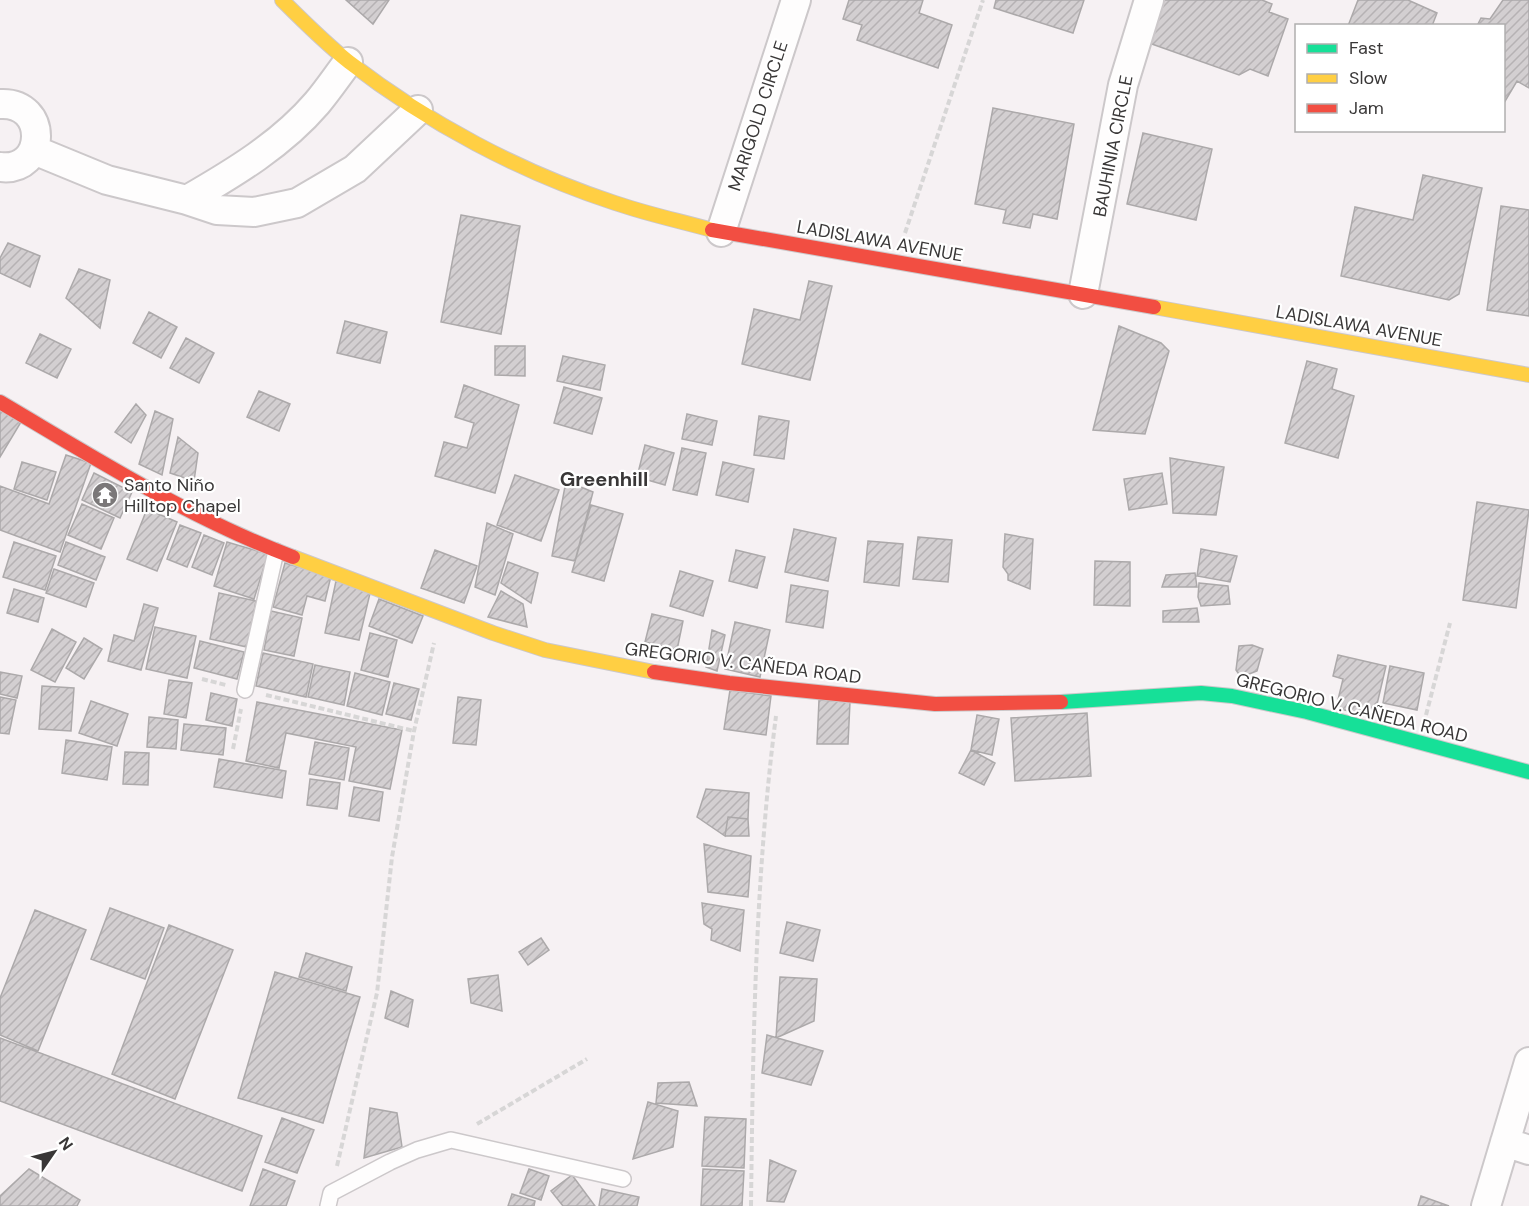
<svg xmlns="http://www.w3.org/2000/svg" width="1529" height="1206" font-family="'DM Sans',sans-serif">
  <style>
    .building { fill: url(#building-hatch); stroke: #aca9aa; stroke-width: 1.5 }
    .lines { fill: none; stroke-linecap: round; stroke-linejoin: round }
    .lane-casing { stroke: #ccc8ca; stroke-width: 18 }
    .street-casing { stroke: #ccc8ca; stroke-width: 32 }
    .fast-casing { stroke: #ccc8ca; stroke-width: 16 }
    .slow-casing { stroke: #ccc8ca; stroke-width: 16 }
    .jam-casing { stroke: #ccc8ca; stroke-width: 16 }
    .path { stroke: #d7d6d6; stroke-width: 4; stroke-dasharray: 6 3; stroke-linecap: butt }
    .lane { stroke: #fefdfd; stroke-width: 15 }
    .street { stroke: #fefdfd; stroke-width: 28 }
    .fast { stroke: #16e098; stroke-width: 14 }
    .slow { stroke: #ffcf43; stroke-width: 14 }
    .jam { stroke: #f24e42; stroke-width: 14 }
    .labels { text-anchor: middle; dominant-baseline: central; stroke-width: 4.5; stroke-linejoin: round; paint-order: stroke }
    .street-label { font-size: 18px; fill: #393737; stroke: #fff }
    .poi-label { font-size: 18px; fill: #393737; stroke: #fff; text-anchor: start }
    .neighbourhood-label { font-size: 20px; font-weight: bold; fill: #393737; stroke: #fff }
  </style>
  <defs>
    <pattern id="building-hatch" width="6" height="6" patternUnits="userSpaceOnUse" patternTransform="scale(1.5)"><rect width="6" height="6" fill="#d3cfd1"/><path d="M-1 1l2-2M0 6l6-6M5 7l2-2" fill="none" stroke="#b6b2b4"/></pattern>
  </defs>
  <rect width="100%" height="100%" fill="#f6f1f3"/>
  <!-- building -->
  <path class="building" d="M346 0H389L373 24Z
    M849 0H923L919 13 952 25 938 68 857 40 862 25 843 19Z
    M996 0H1084L1073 33 994 8Z
    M1164 0H1262L1272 4 1269 12 1288 19 1268 76 1250 69 1239 75 1149 43Z
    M1358 0H1408L1437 13 1432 26H1348Z
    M1503 0H1529V88L1517 81 1504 103V26H1477L1481 18 1490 19Z
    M993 108 1074 124 1057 219 1033 214 1030 228 1003 223 1006 210 975 204Z
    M1143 133 1212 149 1196 220 1127 204Z
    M1423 175 1482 188 1459 294 1449 300 1341 276 1355 207 1413 220Z
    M1501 206 1529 210V316L1487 310Z
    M461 215 520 226 501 334 441 322Z
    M8 243 40 256 30 287 0 273V258Z
    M79 269 110 280 100 328 66 298Z
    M809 281 832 286 810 380 742 364 754 309 800 320Z
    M149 312 177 327 161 358 133 343Z
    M345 321 387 332 380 363 337 353Z
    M1119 326 1161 343 1169 351 1145 434 1093 430Z
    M40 334 71 349 57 378 26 363Z
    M186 338 214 353 199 383 170 368Z
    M495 346H525V376L495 375Z
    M563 356 605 365 600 390 557 381Z
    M1307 361 1337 369 1332 389 1354 396 1338 458 1285 443Z
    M464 385 519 405 495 493 435 476 444 442 467 448 474 423 455 417Z
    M564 387 602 398 592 434 554 423Z
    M259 391 290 404 279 431 247 417Z
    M136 404 146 415 131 443 115 432Z
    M0 410 21 422 0 457Z
    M155 411 173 419 162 475 139 464Z
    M687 414 717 421 712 445 682 439Z
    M759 416 789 421 784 459 754 455Z
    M178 437 198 453 194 481 170 473Z
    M645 445 674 453 665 485 637 477Z
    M682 448 706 453 697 495 673 490Z
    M66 455 91 463 60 552 0 530V486L49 504Z
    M1170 458 1224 467 1216 515 1173 513Z
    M22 462 56 472 47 500 14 489Z
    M723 462 754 469 748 502 716 495Z
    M94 473 132 492 120 518 82 500Z
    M1162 473 1167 504 1129 510 1124 479Z
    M515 475 559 490 541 541 497 525Z
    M566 481 593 492 575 561 552 556Z
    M1477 502 1529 510 1516 608 1463 600Z
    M82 504 114 518 101 549 68 535Z
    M591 505 623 514 604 581 572 572Z
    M147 509 177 522 157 571 127 559Z
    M487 523 513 534 495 595 475 587Z
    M180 525 201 533 187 567 167 559Z
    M794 529 836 538 828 581 785 572Z
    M1005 534 1033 539 1030 589 1008 580V574L1003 567Z
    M204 535 224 543 212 575 192 567Z
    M918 537 952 540 948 582 913 579Z
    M868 541 903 544 899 586 864 582Z
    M14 542 56 556 45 590 3 577Z
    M66 542 105 557 96 580 58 565Z
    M227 542 268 554 254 599 214 586Z
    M1201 549 1237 556 1230 582 1197 576Z
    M435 550 477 566 464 603 421 588Z
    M736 550 765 557 757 588 729 581Z
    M1095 561 1130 562V606L1094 605Z
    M508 562 538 573 531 603 501 583Z
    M285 563 331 576 325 601 307 596 302 615 273 607Z
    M54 569 94 583 86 607 46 593Z
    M680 571 713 581 703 616 670 606Z
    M1195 573 1197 587H1162L1166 575Z
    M336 581 371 589 359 640 325 633Z
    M1199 583 1228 586 1230 604 1201 606 1198 597Z
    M791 585 828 591 823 628 786 622Z
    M14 589 44 598 38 622 7 613Z
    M501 591 523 604 527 627 488 617Z
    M219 593 256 601 247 647 210 639Z
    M379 599 423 616 412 643 369 626Z
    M144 604 158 608 141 670 108 661 114 635 134 641Z
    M1197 608 1199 622H1163V611Z
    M271 611 302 618 294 656 264 650Z
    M652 614 683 621 677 650 645 642Z
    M735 622 770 630 760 677 725 669Z
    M155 627 196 636 187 678 146 669Z
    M52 629 76 642 55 682 31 670Z
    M712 630 725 635 717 671 706 667Z
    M370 633 397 640 388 677 361 670Z
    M84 638 102 649 84 679 66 668Z
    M200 641 244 652 237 679 194 668Z
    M1252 645 1263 649 1257 671 1241 677 1236 670 1239 646Z
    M263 653 313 664 306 697 256 686Z
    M1338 655 1386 666 1374 717 1336 708 1343 679 1333 676Z
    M315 665 350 672 344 705 308 697Z
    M1390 666 1424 673 1417 710 1383 703Z
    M0 672 22 676 17 698 0 694Z
    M355 673 390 682 382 715 347 706Z
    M169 680 192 683 186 718 164 714Z
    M394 683 419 689 411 720 386 714Z
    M42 686 74 688 71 731 39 729Z
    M730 690 771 696 766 735 724 729Z
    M211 693 237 699 232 726 206 720Z
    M0 697 16 700 9 734 0 733Z
    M458 697 481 700 476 745 453 743Z
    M819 700 850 702 848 744H817Z
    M91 701 128 714 117 746 79 733Z
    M257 702 402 730 390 789 349 781 356 747 286 733 279 768 246 761Z
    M1087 713 1091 776 1015 781 1011 718Z
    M977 715 999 719 992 755 971 750Z
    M149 717 178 720 176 749 147 747Z
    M184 724 226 728 223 755 181 750Z
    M66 740 112 747 107 780 62 773Z
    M315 742 349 748 344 780 309 774Z
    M971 750 995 763 984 785 959 773Z
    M125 752 149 753 148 785 123 784Z
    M219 759 286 771 282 798 214 787Z
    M310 779 340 783 337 809 307 805Z
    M354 787 383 792 379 821 349 816Z
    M706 789 749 793 748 819 728 817 725 836 697 817Z
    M728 817 748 819 749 836H725Z
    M704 844 751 856 748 897 708 892Z
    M702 903 744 910 740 951 711 940 712 929 704 924Z
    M110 908 164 928 145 979 91 959Z
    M35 910 86 930 38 1051 0 1035V998Z
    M787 922 820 930 813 961 780 953Z
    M169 925 233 950 175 1099 112 1074Z
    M541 938 549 950 528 965 519 952Z
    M306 953 352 967 346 991 299 977Z
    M275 972 360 997 323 1123 238 1098Z
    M498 975 502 1011 471 1003 468 979Z
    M780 977 817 979 814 1021 776 1038Z
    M391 991 413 1000 408 1027 385 1018Z
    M767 1035 823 1051 811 1085 762 1073Z
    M0 1038 262 1136 242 1191 0 1101Z
    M689 1082 697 1106 656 1103 658 1083Z
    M648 1102 678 1111 673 1147 633 1159Z
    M370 1108 397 1113 402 1147 364 1158Z
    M705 1117 746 1119 744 1168 702 1166Z
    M282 1118 314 1130 297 1173 265 1162Z
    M770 1160 796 1171 784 1202 767 1201Z
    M29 1169 80 1200 77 1206H0V1196Z
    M263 1169 295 1181 286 1206H250Z
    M529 1169 549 1176 541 1200 520 1193Z
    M703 1169 744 1171 742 1206H701Z
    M572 1175 595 1206H563L551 1191Z
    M602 1189 639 1197 637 1206H599Z
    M512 1194 535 1201 534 1206H508Z
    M1421 1196 1449 1206H1418Z"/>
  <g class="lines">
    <!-- lane casing -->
    <g class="lane-casing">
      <path id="lane" d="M245 690 276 551
        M328 1206 331 1193 390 1162 417 1150 451 1140 623 1179"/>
    </g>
    <!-- street casing -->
    <g class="street-casing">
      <path id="street" d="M0 104C49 101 47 173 0 167
        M34 150 107 180 187 200 217 210 254 212 297 203 355 169 418 110
        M187 200C234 173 282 144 317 103 328 90 338 75 348 62
        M721 232 796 0
        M1083 294 1123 85 1149 0
        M1505 1142 1529 1150
        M1486 1206 1529 1062"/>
    </g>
    <!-- fast casing -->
    <g class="fast-casing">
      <path id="fast" d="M1061 702 1201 693 1232 696 1307 712 1529 772"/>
    </g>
    <!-- slow casing -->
    <g class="slow-casing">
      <path id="slow" d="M282 0C304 22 325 43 349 62 428 123 520 172 615 203 647 214 680 221 712 230
        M1154 307 1529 375
        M293 557 493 633 545 650 654 672"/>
    </g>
    <!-- jam casing -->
    <g class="jam-casing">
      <path id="jam" d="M712 230 1154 307
        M0 402C95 458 189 518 293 557
        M654 672 729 683 935 704 1061 702"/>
    </g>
    <!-- path -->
    <path class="path" d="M905 233 983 0
      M202 679 226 685
      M266 695 414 731
      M1426 715 1450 623
      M233 749 241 709
      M477 1124 587 1059
      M337 1166 377 993 392 857 414 731 434 643
      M751 1206C753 1042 755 878 776 716"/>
    <!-- lane -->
    <use href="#lane" class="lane"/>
    <!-- street -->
    <use href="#street" class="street"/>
    <!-- fast -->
    <use href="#fast" class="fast"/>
    <!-- slow -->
    <use href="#slow" class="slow"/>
    <!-- jam -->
    <use href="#jam" class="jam"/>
  </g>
  <!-- icons -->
  <defs>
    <g id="temple-disc" transform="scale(1.35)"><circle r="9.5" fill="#7b7879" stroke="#fff"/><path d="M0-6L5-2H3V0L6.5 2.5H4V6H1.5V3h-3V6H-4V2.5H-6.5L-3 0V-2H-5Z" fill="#fff"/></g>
  </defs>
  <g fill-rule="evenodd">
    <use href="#temple-disc" x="105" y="495"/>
  </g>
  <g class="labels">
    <!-- street labels -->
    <g class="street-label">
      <text transform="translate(758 116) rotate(-72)">MARIGOLD CIRCLE</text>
      <text transform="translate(1113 146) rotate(-79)">BAUHINIA CIRCLE</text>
      <text transform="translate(880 241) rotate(10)">LADISLAWA AVENUE</text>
      <text transform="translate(1359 326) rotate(10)">LADISLAWA AVENUE</text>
      <text transform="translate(743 663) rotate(7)">GREGORIO V. CAÑEDA ROAD</text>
      <text transform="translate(1352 708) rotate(14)">GREGORIO V. CAÑEDA ROAD</text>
    </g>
    <!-- poi labels -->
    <g class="poi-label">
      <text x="124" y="485">Santo Niño<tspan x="124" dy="21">Hilltop Chapel</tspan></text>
    </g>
    <!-- neighbourhood labels -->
    <g class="neighbourhood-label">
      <text x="604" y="479">Greenhill</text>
    </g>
  </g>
  <!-- legend -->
  <rect x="1295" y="24" width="210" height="108" fill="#ffffff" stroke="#b0afaf" stroke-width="1.5"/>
  <rect x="1307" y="44" width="30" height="9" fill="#16e098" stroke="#b0afaf" stroke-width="1.5"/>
  <text x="1349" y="54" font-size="18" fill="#393737">Fast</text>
  <rect x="1307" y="74" width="30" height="9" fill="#ffcf43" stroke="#b0afaf" stroke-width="1.5"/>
  <text x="1349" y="84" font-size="18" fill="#393737">Slow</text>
  <rect x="1307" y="104" width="30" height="9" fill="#f24e42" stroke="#b0afaf" stroke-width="1.5"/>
  <text x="1349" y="114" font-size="18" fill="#393737">Jam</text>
  <!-- north arrow -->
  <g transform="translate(54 1152) rotate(55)" stroke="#ffffff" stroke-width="4.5" paint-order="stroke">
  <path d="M0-4.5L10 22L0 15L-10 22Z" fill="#393737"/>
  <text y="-9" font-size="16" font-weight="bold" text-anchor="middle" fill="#393737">N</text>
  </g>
</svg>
